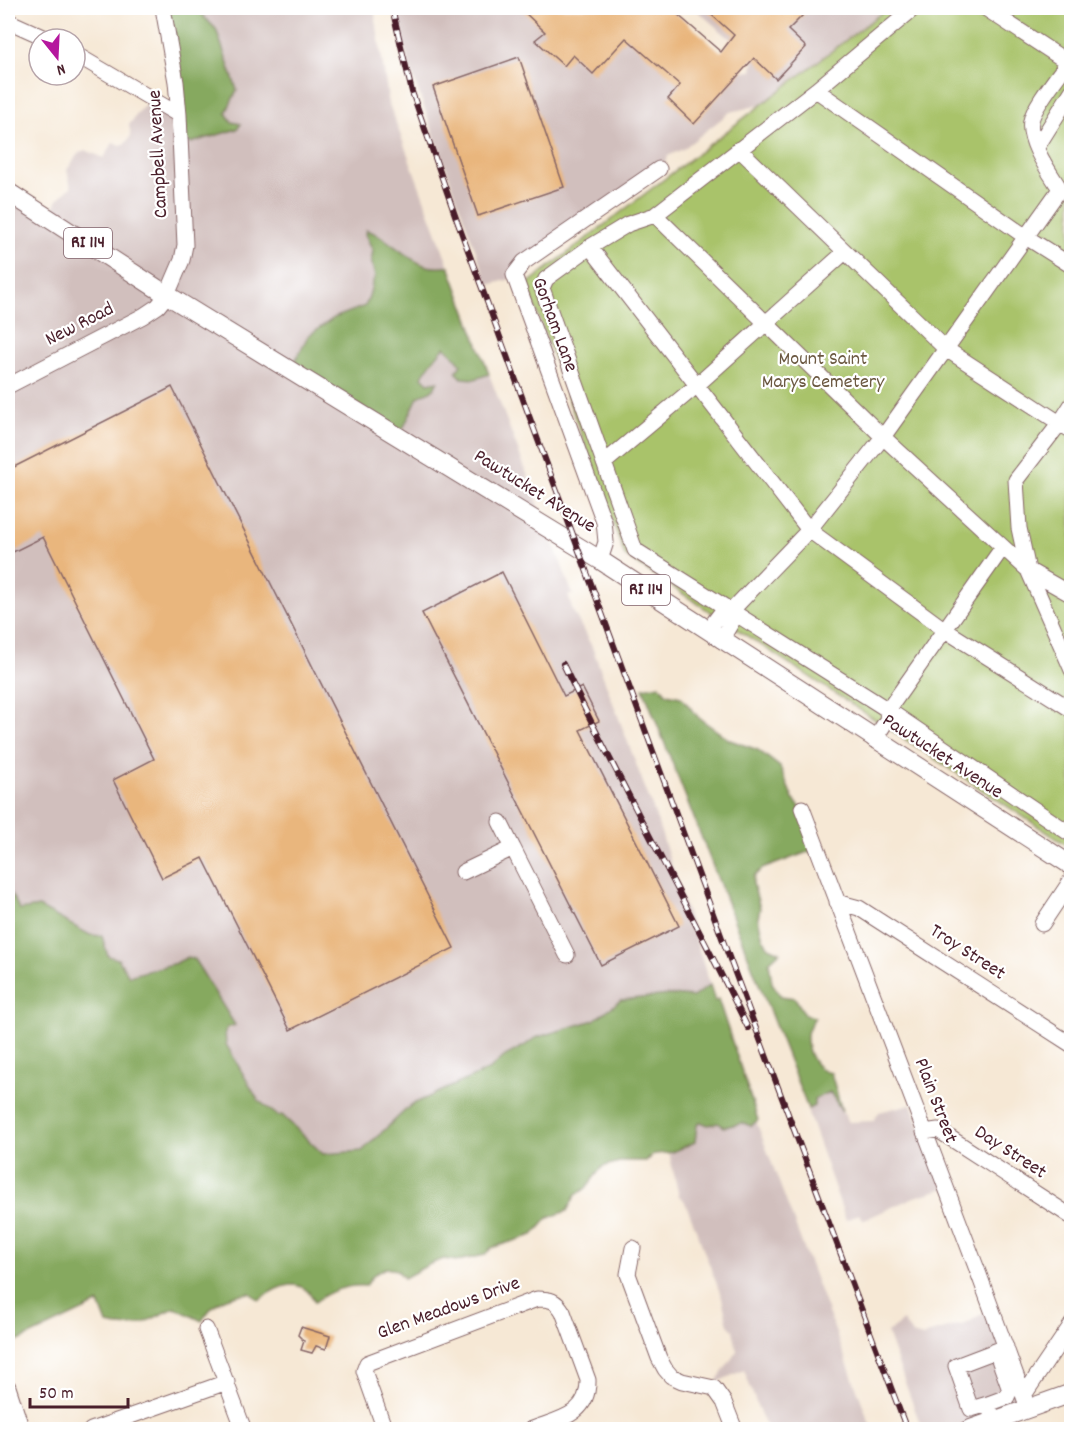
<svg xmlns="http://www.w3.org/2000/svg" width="1079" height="1437" font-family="Dekko,sans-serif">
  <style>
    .industrial { fill: #d1bfbd }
    .green { fill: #a9c36a; stroke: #7a714a; stroke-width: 1.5 }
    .forest { fill: #86a95e; stroke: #686444; stroke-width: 1.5 }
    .building { fill: #e9b67d }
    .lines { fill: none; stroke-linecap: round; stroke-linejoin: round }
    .minor-casing { stroke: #866566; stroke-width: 17 }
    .major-casing { stroke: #866566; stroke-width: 20 }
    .minor { stroke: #fff; stroke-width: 15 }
    .major { stroke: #fff; stroke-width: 18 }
    .rail-casing { stroke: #4a1f2b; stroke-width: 6 }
    .rail { stroke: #fff; stroke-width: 4; stroke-dasharray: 11; stroke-linecap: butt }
    .labels { text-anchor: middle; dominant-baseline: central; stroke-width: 4.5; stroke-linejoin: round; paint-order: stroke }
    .shield { fill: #fff; stroke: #80626b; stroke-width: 1.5 }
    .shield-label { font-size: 18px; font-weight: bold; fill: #4a1f2b }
    .street-label { font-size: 20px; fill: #4a1f2b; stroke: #fff }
    .park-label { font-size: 20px; fill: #6b5841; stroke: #fff }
  </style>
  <rect width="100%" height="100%" fill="#fff"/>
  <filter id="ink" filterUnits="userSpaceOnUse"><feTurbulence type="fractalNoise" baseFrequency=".0167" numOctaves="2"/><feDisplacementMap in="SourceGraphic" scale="12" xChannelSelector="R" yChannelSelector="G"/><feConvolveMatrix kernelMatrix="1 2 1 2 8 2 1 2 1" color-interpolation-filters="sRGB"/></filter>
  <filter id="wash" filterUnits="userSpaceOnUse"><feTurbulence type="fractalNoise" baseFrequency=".008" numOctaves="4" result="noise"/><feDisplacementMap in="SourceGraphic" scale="24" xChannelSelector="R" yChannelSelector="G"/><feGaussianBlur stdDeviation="1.35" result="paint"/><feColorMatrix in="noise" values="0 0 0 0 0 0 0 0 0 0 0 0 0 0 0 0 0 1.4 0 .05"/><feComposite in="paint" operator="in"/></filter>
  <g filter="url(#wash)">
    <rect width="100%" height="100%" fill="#f6e8d5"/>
    <!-- industrial -->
    <path class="industrial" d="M201 8H374L389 104 449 266 439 269 431 267 407 256 367 230 366 234 373 251 371 260 375 277 372 283 370 296 365 306 334 318 418 397 434 389 437 381 428 383 422 377 425 369 433 363 440 350 445 347 451 354 457 357 461 365 475 379 489 374 573 595H568L573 611 592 647 656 817 710 985 693 997 670 995 621 1000 594 1020 535 1038 524 1046 505 1056 490 1069 411 1105 362 1151 323 1154 282 1115 278 1116 258 1100 226 1044 225 1032 235 1025 188 957 176 963 129 976 118 959 108 957 102 936 90 935 39 907 20 910 8 889V190L50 214 58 199 71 187 67 170 78 154 85 150 104 158 113 143 120 145 125 144 131 136 129 125 148 100 232 122 226 113 216 29 204 17Z
      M395 8H668L740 72 752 71 754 59 694 8H871L891 13 799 96 730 112 683 149 668 156 658 175 515 278 488 285 409 65Z
      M830 1092 849 1122 873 1121 879 1112 911 1104 945 1188 912 1198 864 1220 859 1214 846 1220 807 1110 814 1106V1099Z
      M756 1121 872 1429H769L761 1416 744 1370 715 1383 737 1351 733 1330 728 1325 722 1298 694 1224 684 1200 679 1196 669 1153 695 1142 697 1125 701 1122 708 1125 718 1123 724 1127Z
      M990 1308 1022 1396 1017 1408 993 1429H922L887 1333 903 1321 912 1334 923 1337 930 1333 968 1323Z"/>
    <!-- green -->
    <path class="green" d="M888 8H1071V848L625 556 527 284Z"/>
    <!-- forest -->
    <path class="forest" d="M164 8H201L204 17 216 29 237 90 226 113 232 122 241 124 237 129 191 143 182 141Z
      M366 230C395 238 414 275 449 266L489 374 475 379 462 378 456 372 461 365C457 357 451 354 445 347 441 350 424 371 422 377L428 383 438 381 434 389 418 397 401 433 293 365 308 336 334 318 365 306C371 295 370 286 375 277L371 260 373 251 365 234Z
      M659 685 667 694 681 697 699 718 730 740 758 750 780 767 793 799 801 808 816 849 762 869 754 876 753 884 760 908 758 918 763 939 769 947 780 952 769 962 772 983 781 996 795 998 805 1015 815 1017C812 1022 807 1029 807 1035 806 1052 815 1071 831 1073L842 1111 830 1092 814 1099V1106L808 1109 643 688Z
      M8 889 20 910 39 907 90 935 102 936 108 956 118 959 129 976 176 963 188 957 194 959 235 1025 229 1027 225 1031 226 1044 258 1100 278 1116 282 1115 323 1154 362 1151 411 1105 490 1069 505 1056 524 1046 535 1038 594 1020 621 1000 670 995 693 997 710 985 715 1001 718 999 758 1120 751 1126 743 1123 724 1127 718 1123 708 1125 701 1122 697 1125 695 1142C688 1145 680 1149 672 1152 661 1156 655 1149 646 1161H623L602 1167 586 1188 575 1196 567 1211 548 1218 533 1235 491 1248 485 1255 457 1261 444 1259 430 1264 404 1278 397 1270 385 1268 373 1275 366 1286C349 1284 329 1291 315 1302 302 1275 278 1285 259 1300L250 1293C226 1296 214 1300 202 1321L175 1308C148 1319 139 1332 107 1324L99 1303 8 1346Z"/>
    <g id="blocks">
      <!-- building -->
      <path class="building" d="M520 8H670L721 52 734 35 704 8H810L788 30 806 47 776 79 754 58 694 124 668 99 680 85 626 38 593 74 573 55 564 66 535 40 545 32Z
        M519 57 564 187 478 216 433 87Z
        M172 387 454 948 290 1030 203 858 162 878 113 780 154 759 43 537 13 552 8 542V470Z
        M502 572 564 696 582 687 599 721 580 730 679 926 601 965 422 613Z
        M301 1327 330 1336 326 1349 316 1346 312 1353 301 1350 304 1341 298 1335Z"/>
    </g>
  </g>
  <g filter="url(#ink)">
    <use href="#blocks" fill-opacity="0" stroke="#866566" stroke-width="1.5"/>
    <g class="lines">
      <!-- minor casing -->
      <g class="minor-casing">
        <path id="minor" d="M914 8 816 90 655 215 628 224 590 247 546 279 542 288 635 550 888 710 1072 835
          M985 8 1072 65
          M8 21 48 39
          M75 54 179 115
          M1068 62C1059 75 1033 107 1031 121 1027 141 1050 173 1060 189L1072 191
          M816 90 1026 237 1072 266
          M1037 147 1072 91
          M739 149 946 349 1072 431
          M655 215 883 437 1028 570 1072 595
          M590 247 809 530 945 630 1072 710
          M8 386 143 316 158 306 167 295 182 260 185 245 179 115 176 82 163 8
          M1072 404 1060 423 1016 480 1019 528 1028 570 1072 670
          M604 463 696 386 845 252
          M600 560 606 542 604 522 514 275 524 262 659 169
          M708 630 721 613 731 611 809 530 883 437 1060 189
          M721 640 733 620 731 611
          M874 740 887 720 888 710 1003 547
          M802 808 978 1272 1028 1408
          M500 822 513 848
          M463 872 513 848 567 955
          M837 902 859 908 1072 1045
          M1042 924 1072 879
          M924 1132 938 1130 1072 1217
          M633 1248 628 1274 659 1358 665 1369 671 1376 682 1381 714 1388 724 1402 735 1430
          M206 1329 244 1430
          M8 1387 22 1430
          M1024 1395 1072 1324
          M988 1404 1007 1397 1010 1390 996 1351
          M91 1430 227 1382
          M385 1430 364 1371 367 1363 537 1299C550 1299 556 1300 563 1312L588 1380C589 1416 558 1419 530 1430
          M997 1430 988 1404 971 1409 956 1366 1006 1347"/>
      </g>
      <!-- major casing -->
      <g class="major-casing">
        <path id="major" d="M8 192 167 295 600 560 1072 866
          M968 1430 1072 1393"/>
      </g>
      <!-- minor -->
      <use href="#minor" class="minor"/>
      <!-- major -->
      <use href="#major" class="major"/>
      <!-- rail casing -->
      <g class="rail-casing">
        <path id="rail" d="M392 8 412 92 456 218 732 965 907 1430
          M563 664C622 787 688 906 748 1028"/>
      </g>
      <!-- rail -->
      <use href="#rail" class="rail"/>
    </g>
  </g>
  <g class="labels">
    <!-- shield labels -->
    <g class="shield">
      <rect x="64" y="228" width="48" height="30" rx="4.5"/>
      <rect x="622" y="575" width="48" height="30" rx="4.5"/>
    </g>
    <g class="shield-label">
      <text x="88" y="243">RI 114</text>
      <text x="646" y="590">RI 114</text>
    </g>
    <!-- street labels -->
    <g class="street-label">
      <text transform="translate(159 154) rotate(-93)">Campbell Avenue</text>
      <text transform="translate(80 325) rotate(-27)">New Road</text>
      <text transform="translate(554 325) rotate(70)">Gorham Lane</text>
      <text transform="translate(534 492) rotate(32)">Pawtucket Avenue</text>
      <text transform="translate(942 757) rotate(33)">Pawtucket Avenue</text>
      <text transform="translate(967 953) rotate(33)">Troy Street</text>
      <text transform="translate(935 1101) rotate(69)">Plain Street</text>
      <text transform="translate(1010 1153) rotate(33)">Day Street</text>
      <text transform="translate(449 1309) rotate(-20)">Glen Meadows Drive</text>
    </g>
    <!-- park labels -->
    <g class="park-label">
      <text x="823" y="360">Mount Saint<tspan x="823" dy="23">Marys Cemetery</tspan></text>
    </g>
  </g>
  <!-- margin -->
  <rect width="1079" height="1437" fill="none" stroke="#fff" stroke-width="30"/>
  <!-- north arrow -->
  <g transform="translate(57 57) rotate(162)"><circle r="28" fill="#ffffff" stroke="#b7a5aa" stroke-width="1.5"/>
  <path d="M0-4.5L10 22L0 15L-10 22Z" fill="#b5179e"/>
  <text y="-9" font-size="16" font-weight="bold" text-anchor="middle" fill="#4a1f2b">N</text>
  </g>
  <!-- scale -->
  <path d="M30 1398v9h98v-9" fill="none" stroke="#4a1f2b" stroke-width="3"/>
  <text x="39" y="1398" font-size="18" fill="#4a1f2b" stroke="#ffffff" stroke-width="4.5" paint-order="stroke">50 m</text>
</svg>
